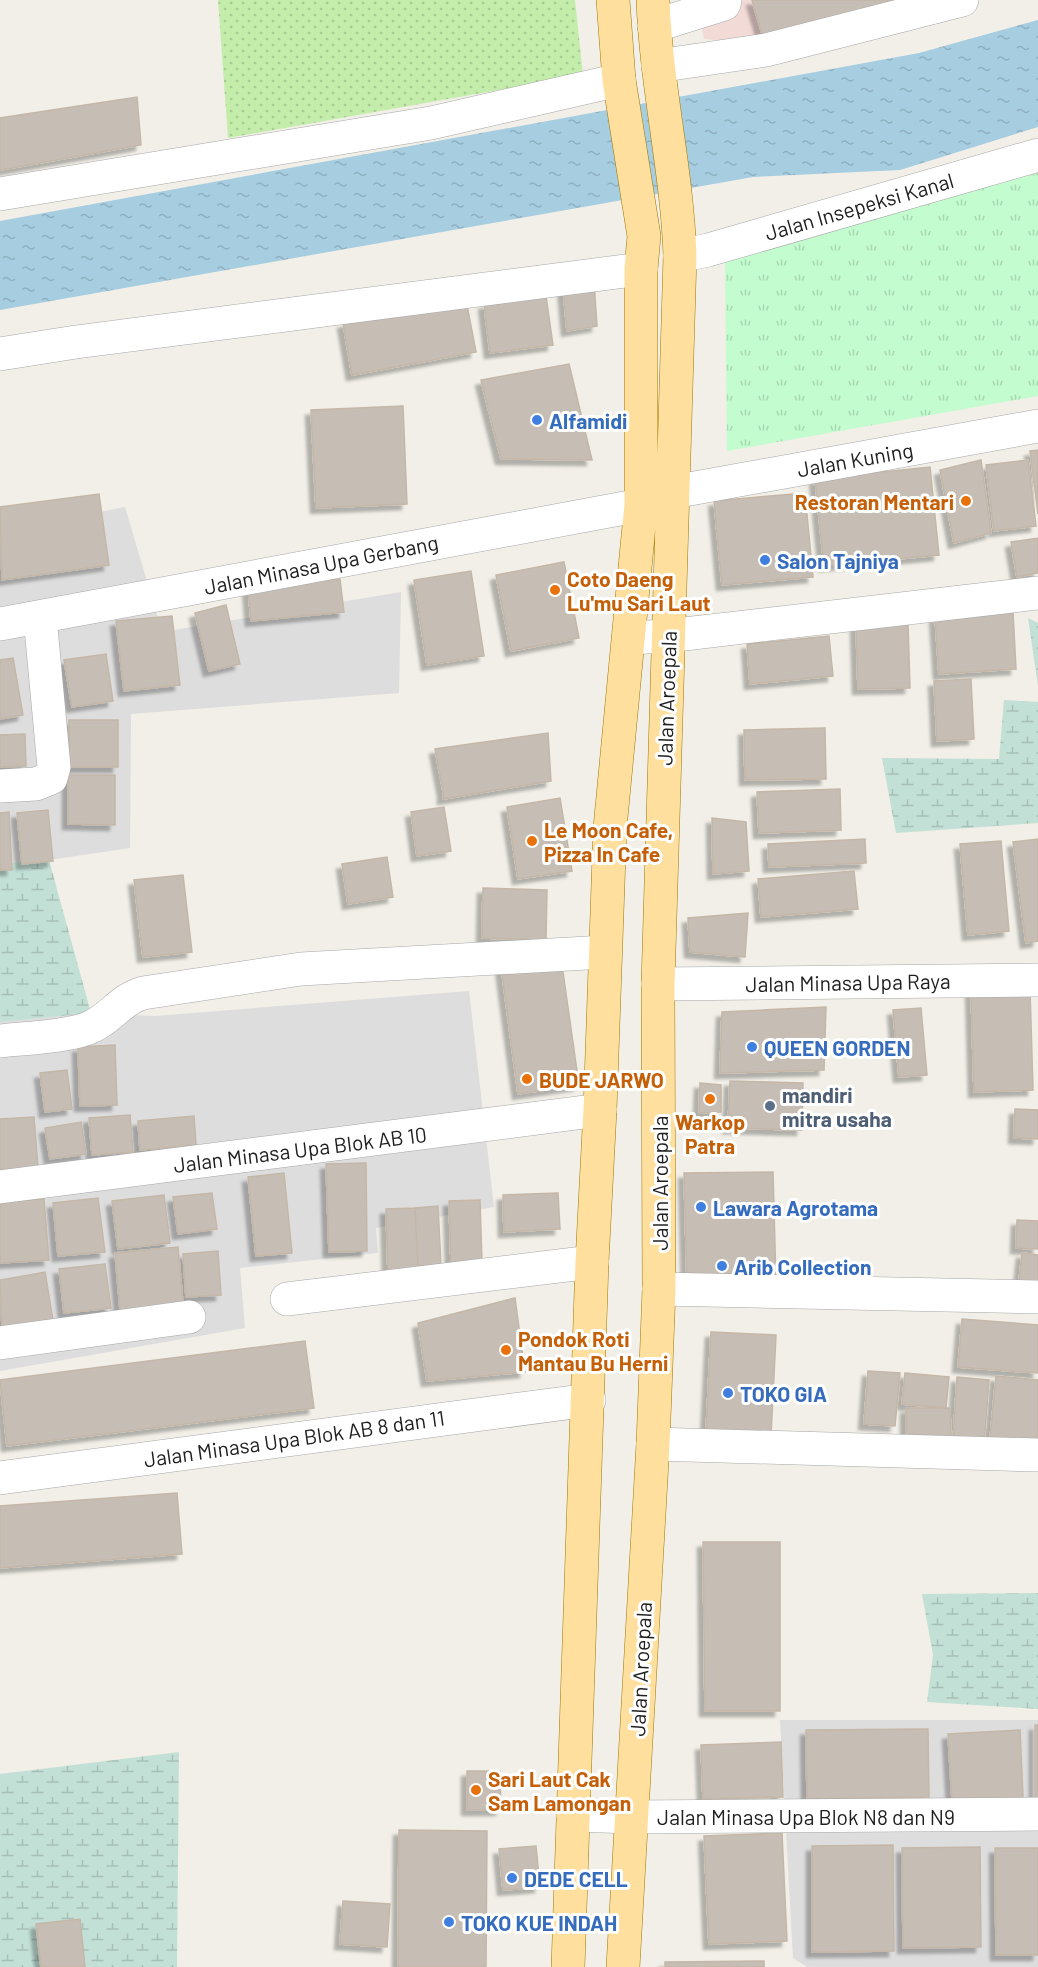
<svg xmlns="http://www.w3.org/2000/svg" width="1038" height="1967" font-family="Barlow,sans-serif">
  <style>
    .residential { fill: #dedddd }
    .commercial { fill: #f2dad6 }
    .grass { fill: url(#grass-dots) }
    .wetland { fill: url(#wetland-marsh) }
    .park { fill: url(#park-tufts) }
    .water { fill: url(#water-ripples) }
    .building { fill: #c6beb5; stroke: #c4b7a8; stroke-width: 1.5; filter: url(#shadow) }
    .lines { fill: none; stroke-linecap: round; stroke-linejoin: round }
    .minor-casing { stroke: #a7a7a7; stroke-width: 34 }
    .major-casing { stroke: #9d7900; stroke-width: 34 }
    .minor { stroke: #fff; stroke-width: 33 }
    .major { stroke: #ffdf9e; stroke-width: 33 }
    .shop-dot { fill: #3f7fe0; stroke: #fff; stroke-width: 2 }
    .food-dot { fill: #e8710a; stroke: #fff; stroke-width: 2 }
    .service-dot { fill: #5c6f8a; stroke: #fff; stroke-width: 2 }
    .labels { text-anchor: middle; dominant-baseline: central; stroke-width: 6; stroke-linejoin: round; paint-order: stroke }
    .street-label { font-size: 21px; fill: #202020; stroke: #fff }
    .shop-label { font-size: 21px; font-weight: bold; fill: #366cbe; stroke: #fff; text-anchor: start }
    .food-label { font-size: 21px; font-weight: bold; fill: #c56008; stroke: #fff; text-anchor: start }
    .service-label { font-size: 21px; font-weight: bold; fill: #4e5e75; stroke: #fff; text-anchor: start }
  </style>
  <defs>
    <pattern id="grass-dots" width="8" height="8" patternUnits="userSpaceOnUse" patternTransform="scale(1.5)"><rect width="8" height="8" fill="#c4edab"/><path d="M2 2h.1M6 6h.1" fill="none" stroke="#a8cb93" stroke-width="1.8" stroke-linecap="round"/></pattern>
    <pattern id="wetland-marsh" width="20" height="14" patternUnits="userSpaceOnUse" patternTransform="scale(1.5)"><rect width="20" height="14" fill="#c3e0d6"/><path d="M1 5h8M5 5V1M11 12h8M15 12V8" fill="none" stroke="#a7c0b7"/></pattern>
    <pattern id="park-tufts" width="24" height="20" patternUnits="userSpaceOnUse" patternTransform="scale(1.5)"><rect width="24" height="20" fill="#c3fcce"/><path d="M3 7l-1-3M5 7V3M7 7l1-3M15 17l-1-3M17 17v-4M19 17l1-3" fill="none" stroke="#a7d8b1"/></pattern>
    <pattern id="water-ripples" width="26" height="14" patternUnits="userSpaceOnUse" patternTransform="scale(1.5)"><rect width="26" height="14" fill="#a6cde0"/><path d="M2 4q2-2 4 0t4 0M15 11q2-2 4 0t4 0" fill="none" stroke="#8fb0c0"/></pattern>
    <filter id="shadow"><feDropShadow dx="-5.5" dy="5.5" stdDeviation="1.5" flood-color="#0004"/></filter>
  </defs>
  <rect width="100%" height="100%" fill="#f1efe7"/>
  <!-- residential -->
  <path class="residential" d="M125 507 162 632 401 592 399 693 131 714 130 848 49 860 0 864V532Z
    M469 991 494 1207 376 1228 378 1253 240 1268 245 1328 0 1371V1022L90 1013 155 1016Z
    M780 1720H1038V1967H807L793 1958Z"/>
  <!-- commercial -->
  <path class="commercial" d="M696 0H928L765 44 704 39Z"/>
  <!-- grass -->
  <path class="grass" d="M218 0H575L583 75 228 138Z"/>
  <!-- wetland -->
  <path class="wetland" d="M1028 618 1038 623V686Z
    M1004 700 1038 702V823L896 833 882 758 999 759Z
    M49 860 91 1013 0 1022V864Z
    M1038 1593V1709L927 1702 933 1655 922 1594Z
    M179 1752 177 1967H0V1774Z"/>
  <!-- park -->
  <path class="park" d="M1038 173V396L727 451 725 258Z"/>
  <!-- water -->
  <path class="water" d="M1038 20V127L900 170 753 177 0 310V221L919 53Z"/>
  <!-- building -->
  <path class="building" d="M752 0H916L765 44Z
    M137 97 141 145 0 170V118Z
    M594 282 597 326 567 331 563 287Z
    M546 296 553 345 490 353 484 304Z
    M466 300 476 352 352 375 343 323Z
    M569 364 592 460 501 459 481 380Z
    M403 406 407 504 316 508 311 410Z
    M1038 450V514L1030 451Z
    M981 460 991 533 954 543 940 470Z
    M1028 460 1036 526 994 531 986 465Z
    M930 467 939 555 824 566 815 479Z
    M805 493 813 577 722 585 714 501Z
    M99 494 109 565 2 580 0 507Z
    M1038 538V573L1017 577 1011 542Z
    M564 562 579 638 511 651 496 575Z
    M471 571 484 656 427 665 414 580Z
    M340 579 344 612 251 621 248 588Z
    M226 605 240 664 209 671 195 613Z
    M1013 612 1016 669 939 674 935 617Z
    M172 616 180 685 124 691 116 621Z
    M908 624 910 688 858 689 856 625Z
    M829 636 833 676 750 684 747 644Z
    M106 654 113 701 72 707 64 660Z
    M13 658 23 715 0 719V660Z
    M971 679 974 739 937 741 934 681Z
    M69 720H118V767H69Z
    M825 728 826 779 745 780 744 730Z
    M548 733 551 781 443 799V791L435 749Z
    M25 734 26 766 0 767V735Z
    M68 775H115V825L68 824Z
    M840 789 841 830 759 833 757 792Z
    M560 798 572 871 518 879 507 807Z
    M444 807 451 851 417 856 411 812Z
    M48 810 53 861 22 864 17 813Z
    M9 812 12 870H0V813Z
    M712 818 746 822 749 871 713 874Z
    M865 839 866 863 769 867 768 844Z
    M1038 839V941L1026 943 1013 842Z
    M1001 841 1009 931 968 935 960 844Z
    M387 857 393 897 348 904 342 864Z
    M854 871 858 909 761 917 758 879Z
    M183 875 192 952 143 957 134 880Z
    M483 888 547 890 546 940 482 938Z
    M748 913 745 957 690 952 688 918Z
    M561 958 579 1085 518 1094 501 966Z
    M1030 989 1033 1090 974 1092 971 990Z
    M826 1007 824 1070 720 1073 722 1012Z
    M921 1008 927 1075 899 1077 893 1010Z
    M115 1045 117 1105 80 1106 78 1047Z
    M67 1070 72 1109 45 1112 40 1073Z
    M730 1081 803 1083 802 1130 728 1128Z
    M700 1083 721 1085V1112L699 1113Z
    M1015 1109 1038 1110V1139L1014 1138Z
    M130 1115 133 1152 92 1155 89 1118Z
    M194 1116 196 1145 140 1150 138 1121Z
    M34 1117 38 1167 0 1170V1119Z
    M81 1122 86 1154 50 1159 45 1128Z
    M366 1163 367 1251 329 1252 326 1164Z
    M773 1172 776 1282 687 1284 684 1173Z
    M284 1173 292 1253 256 1256 248 1177Z
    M212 1193 217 1229 178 1234 173 1197Z
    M558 1193 560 1229 504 1232 503 1195Z
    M164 1195 170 1243 118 1249 112 1201Z
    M98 1198 105 1252 58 1256 53 1203Z
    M44 1199 49 1260 0 1263V1202Z
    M480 1200 482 1262 451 1264 449 1201Z
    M438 1206 441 1265 418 1266 415 1208Z
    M415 1208 418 1273 388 1274 386 1209Z
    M1017 1220 1038 1221V1249L1016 1248Z
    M178 1247 183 1304 120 1310 115 1253Z
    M218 1251 221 1295 186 1297 183 1254Z
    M1022 1253 1038 1255V1284L1019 1281Z
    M105 1264 111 1308 64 1313 59 1269Z
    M45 1272 53 1320 2 1328 0 1280Z
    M515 1298 525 1372 427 1381 418 1323Z
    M962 1319 1038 1325V1373L958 1367Z
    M711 1332 776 1335 771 1436 706 1432Z
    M305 1341 314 1408 7 1446 0 1380Z
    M868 1371 900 1373 895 1426 864 1424Z
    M905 1373 949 1377 946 1408 902 1404Z
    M996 1376 1038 1380V1444L990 1439Z
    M957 1377 989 1380 984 1445 953 1442Z
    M906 1408H950L951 1443H906Z
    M177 1493 182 1554 0 1568V1506Z
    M703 1542H780V1711H705Z
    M1035 1725H1038V1799H1035Z
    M928 1729 929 1797 807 1799 806 1730Z
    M1020 1730 1023 1797 952 1801 948 1734Z
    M781 1742 783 1797 703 1799 701 1745Z
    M467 1771H500L501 1810H467Z
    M399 1830 487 1831 486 1967H398Z
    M782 1833 787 1941 709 1944 704 1836Z
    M893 1845 894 1951 812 1952V1846Z
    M536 1846 540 1887 503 1890 499 1849Z
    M980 1847 981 1947 903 1948 902 1848Z
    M995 1848H1038V1955H996Z
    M343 1901 390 1904 387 1947 340 1944Z
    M80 1919 85 1967H41L36 1924Z
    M764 1961V1967H665V1962Z"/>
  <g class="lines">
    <!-- minor casing -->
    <g class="minor-casing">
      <path id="minor" d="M654 26 724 4 725 0
        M658 66 766 50 962 0
        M0 194 431 123 619 80
        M680 256 708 250 1038 155
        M0 354 76 342 641 269
        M673 492 1038 426
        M0 624 641 505
        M629 638 667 636 1038 593
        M0 786 36 784 51 778 54 767 40 617
        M658 984 1038 980
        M0 1041C25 1038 71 1037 93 1026 111 1017 122 999 143 993L301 969 605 952
        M0 1187 600 1110
        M659 1289 1038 1297
        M287 1299 592 1262
        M0 1343 189 1317
        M653 1444 1038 1455
        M0 1478 589 1400
        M573 1815 632 1817 1038 1814"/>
    </g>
    <!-- major casing -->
    <g class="major-casing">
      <path id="major" d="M568 1967 592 1262 600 1110 610 828 641 505V269L644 236 619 80 613 0
        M623 1967 653 1444 659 1289 658 984 680 256C677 170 656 86 653 0"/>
    </g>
    <!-- minor -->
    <use href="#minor" class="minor"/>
    <!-- major -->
    <use href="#major" class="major"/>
  </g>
  <!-- markers -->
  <g class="shop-dot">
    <circle cx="537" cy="420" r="6"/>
    <circle cx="765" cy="560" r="6"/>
    <circle cx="752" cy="1047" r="6"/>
    <circle cx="701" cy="1207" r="6"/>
    <circle cx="722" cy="1266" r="6"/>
    <circle cx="728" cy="1393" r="6"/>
    <circle cx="512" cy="1878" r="6"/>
    <circle cx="449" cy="1922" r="6"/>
  </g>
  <g class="food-dot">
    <circle cx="966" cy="501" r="6"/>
    <circle cx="555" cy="590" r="6"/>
    <circle cx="532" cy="841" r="6"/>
    <circle cx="527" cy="1079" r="6"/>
    <circle cx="710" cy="1099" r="6"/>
    <circle cx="506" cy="1350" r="6"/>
    <circle cx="476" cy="1790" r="6"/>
  </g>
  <circle class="service-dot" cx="770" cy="1106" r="6"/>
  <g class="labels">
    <!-- street labels -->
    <g class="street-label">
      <text transform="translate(859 206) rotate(-16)">Jalan Insepeksi Kanal</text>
      <text transform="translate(855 459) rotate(-10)">Jalan Kuning</text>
      <text transform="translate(321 564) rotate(-11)">Jalan Minasa Upa Gerbang</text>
      <text transform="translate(666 698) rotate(-88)">Jalan Aroepala</text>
      <text transform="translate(848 982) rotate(-1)">Jalan Minasa Upa Raya</text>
      <text transform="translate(300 1149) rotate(-7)">Jalan Minasa Upa Blok AB 10</text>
      <text transform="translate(659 1183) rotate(-90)">Jalan Aroepala</text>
      <text transform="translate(294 1438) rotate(-8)">Jalan Minasa Upa Blok AB 8 dan 11</text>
      <text transform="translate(640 1669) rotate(-87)">Jalan Aroepala</text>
      <text x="806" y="1816">Jalan Minasa Upa Blok N8 dan N9</text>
    </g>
    <!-- shop labels -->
    <g class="shop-label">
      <text x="549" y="420">Alfamidi</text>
      <text x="777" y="560">Salon Tajniya</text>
      <text x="764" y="1047">QUEEN GORDEN</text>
      <text x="713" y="1207">Lawara Agrotama</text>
      <text x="734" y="1266">Arib Collection</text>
      <text x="740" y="1393">TOKO GIA</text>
      <text x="524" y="1878">DEDE CELL</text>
      <text x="461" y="1922">TOKO KUE INDAH</text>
    </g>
    <!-- food labels -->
    <g class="food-label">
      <text x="954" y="501" text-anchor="end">Restoran Mentari</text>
      <text x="567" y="578">Coto Daeng<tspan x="567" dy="24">Lu'mu Sari Laut</tspan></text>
      <text x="544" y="829">Le Moon Cafe,<tspan x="544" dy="24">Pizza In Cafe</tspan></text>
      <text x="539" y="1079">BUDE JARWO</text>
      <text x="710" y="1121" text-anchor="middle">Warkop<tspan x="710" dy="24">Patra</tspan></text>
      <text x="518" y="1338">Pondok Roti<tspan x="518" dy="24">Mantau Bu Herni</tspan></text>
      <text x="488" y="1778">Sari Laut Cak<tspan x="488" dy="24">Sam Lamongan</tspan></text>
    </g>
    <!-- service labels -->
    <g class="service-label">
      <text x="782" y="1094">mandiri<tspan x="782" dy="24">mitra usaha</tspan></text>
    </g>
  </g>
</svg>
